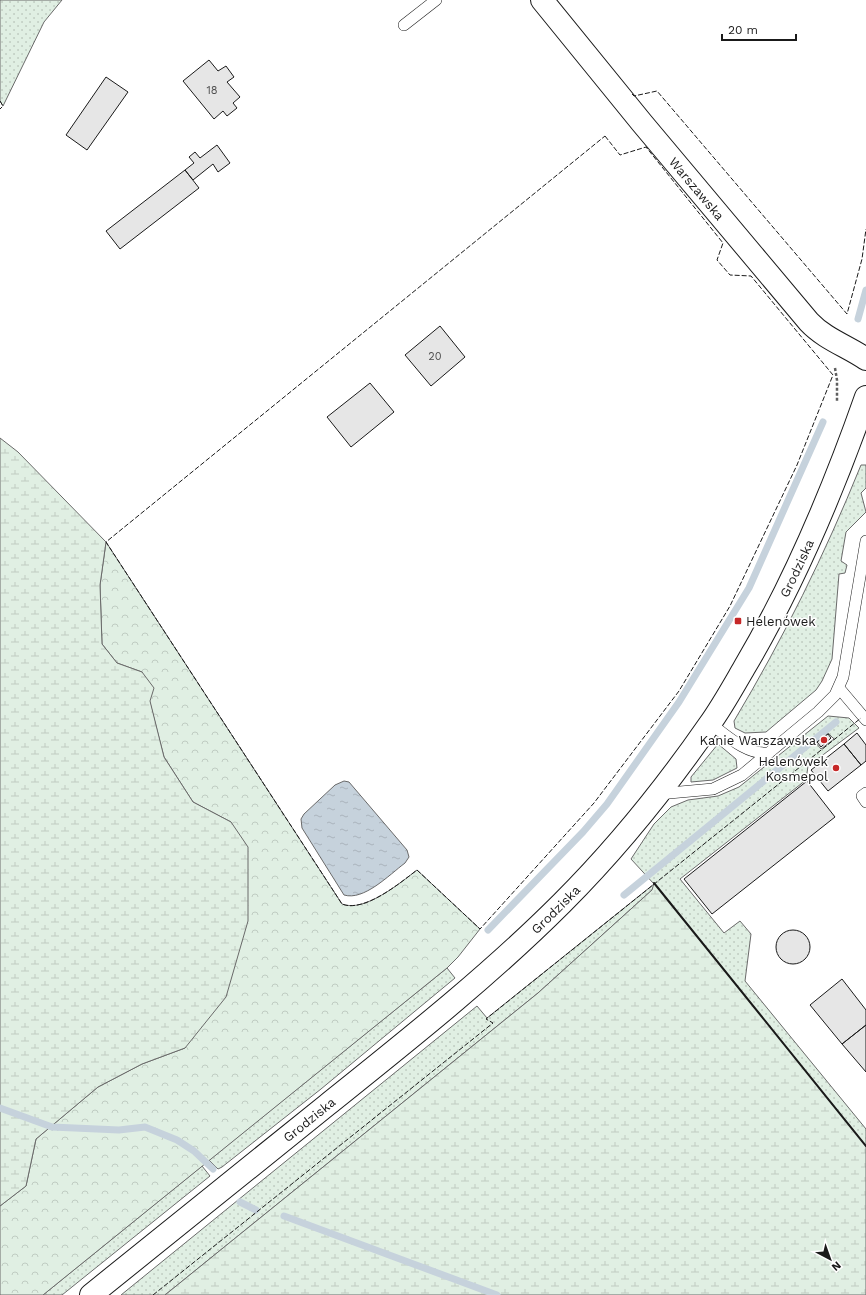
<svg xmlns="http://www.w3.org/2000/svg" width="866" height="1295" font-family="'Work Sans',sans-serif">
  <style>
    .grass { fill: url(#grass-dots); stroke: #6a6a6a; fill-rule: evenodd }
    .forest { fill: url(#forest-crowns); stroke: #6a6a6a }
    .wetland { fill: url(#wetland-marsh); stroke: #6a6a6a }
    .water { fill: url(#water-ripples); stroke: #6a6a6a }
    .lines { fill: none; stroke-linecap: round; stroke-linejoin: round }
    .stream { stroke: #c6d2dc; stroke-width: 7 }
    .building { fill: #e6e6e6; stroke: #1a1a1a }
    .lane-casing { stroke: #1a1a1a; stroke-width: 12 }
    .street-casing { stroke: #1a1a1a; stroke-width: 24 }
    .secondary-casing { stroke: #1a1a1a; stroke-width: 24 }
    .path { stroke: #5f5f5f; stroke-width: 2.5; stroke-dasharray: 3 2; stroke-linecap: butt }
    .lane { stroke: #fff; stroke-width: 11 }
    .street { stroke: #fff; stroke-width: 22 }
    .secondary { stroke: #fff; stroke-width: 22 }
    .fence { stroke: #1a1a1a; stroke-width: 1; stroke-dasharray: 5 2; stroke-linecap: butt }
    .wall { stroke: #1a1a1a; stroke-width: 2 }
    .poi-dot { fill: #c62828; stroke: #fff; stroke-width: 1.5 }
    .labels { text-anchor: middle; dominant-baseline: central; stroke-width: 3; stroke-linejoin: round; paint-order: stroke }
    .number-label { font-size: 11px; fill: #4d4d4d }
    .street-label { font-size: 13px; fill: #1a1a1a; stroke: #fff }
    .poi-label { font-size: 13px; fill: #1a1a1a; stroke: #fff; text-anchor: end }
  </style>
  <defs>
    <pattern id="grass-dots" width="8" height="8" patternUnits="userSpaceOnUse"><rect width="8" height="8" fill="#e0efe3"/><path d="M2 2h.1M6 6h.1" fill="none" stroke="#c0ccc2" stroke-width="1.8" stroke-linecap="round"/></pattern>
    <pattern id="forest-crowns" width="20" height="18" patternUnits="userSpaceOnUse"><rect width="20" height="18" fill="#e0efe3"/><path d="M2 6a3 3 0 1 1 6 0M12 15a3 3 0 1 1 6 0" fill="none" stroke="#c0ccc2"/></pattern>
    <pattern id="wetland-marsh" width="20" height="14" patternUnits="userSpaceOnUse"><rect width="20" height="14" fill="#e0efe3"/><path d="M1 5h8M5 5V1M11 12h8M15 12V8" fill="none" stroke="#c0ccc2"/></pattern>
    <pattern id="water-ripples" width="26" height="14" patternUnits="userSpaceOnUse"><rect width="26" height="14" fill="#c6d2dc"/><path d="M2 4q2-2 4 0t4 0M15 11q2-2 4 0t4 0" fill="none" stroke="#aab4bc"/></pattern>
  </defs>
  <rect width="100%" height="100%" fill="#fff"/>
  <!-- grass -->
  <path class="grass" d="M0 0H62L44 22 3 106 0 101Z
    M861 465H866V488L861 493 866 512 846 532 841 561 847 565 845 573 839 574 832 659 822 681 816 690 766 732 745 733 735 728 734 721C783 639 825 554 861 465Z
    M828 716 849 718 859 728 808 766 806 780 680 879 724 933 740 921 751 934 745 981 866 1129V1146L655 884 652 890 538 993 165 1295H121L477 1006 487 1018 654 884 631 859 654 824 671 807 688 800 718 796 739 787ZM828 733 834 739 821 749 816 743Z
    M718 744 736 759 737 768 713 780 691 782V777Z
    M447 968 455 978 321 1089 222 1167 218 1169 209 1160Z
    M202 1166 210 1176 62 1295H43Z"/>
  <!-- forest -->
  <path class="forest" d="M106 542 342 904C364 913 400 883 417 870L480 929 458 957 447 968 43 1295H0V1206L26 1186 36 1139 98 1087 142 1064 185 1048 231 822 193 802 164 757 142 672 117 663 102 644 100 585Z"/>
  <!-- wetland -->
  <path class="wetland" d="M0 438 18 452 106 542 100 585 102 644 117 663 142 672 154 688 150 701 164 757 193 802 231 822 248 847V921L226 997 185 1048 142 1064 98 1087 36 1139 26 1186 0 1206Z
    M654 883 866 1146V1295H165L538 993 652 890Z"/>
  <!-- water -->
  <path class="water" d="M344 781 349 782 407 850 409 857 405 863C389 875 364 901 344 895L302 828 301 819 304 814 335 785Z"/>
  <g class="lines">
    <!-- stream -->
    <path class="stream" d="M858 319 866 290
      M624 895 836 722
      M488 930 583 832 607 804 679 702 749 588 823 422
      M0 1108 52 1127 119 1130 145 1127 177 1140 194 1151 213 1169
      M240 1202 256 1210
      M284 1216 497 1295"/>
  </g>
  <!-- building -->
  <path class="building" d="M209 60 218 71 226 66 234 77 227 82 240 97 233 103 237 108 227 116 223 111 214 119 183 81Z
    M106 77 128 92 87 150 66 135Z
    M217 145 230 163 218 172 213 164 193 180 185 170 194 163 189 157 195 152 200 158Z
    M185 170 199 188 120 249 106 231Z
    M440 326 465 357 431 386 405 355Z
    M370 383 394 412 351 447 327 417Z
    M857 733 866 745V761L861 765 844 744Z
    M828 734 831 738 821 747 817 742Z
    M844 744 861 765 828 791 811 770Z
    M807 781 835 817 712 914 684 879Z
    M776 947a17 17 0 1 1 34 0a17 17 0 1 1-34 0Z
    M842 979 866 1010V1025L842 1044 810 1005Z
    M866 1025V1072L842 1044Z"/>
  <g class="lines">
    <!-- lane casing -->
    <g class="lane-casing">
      <path id="lane" d="M404 25 436 0
        M839 688 866 720
        M711 724C727 736 747 755 769 753
        M866 793 862 796 866 802
        M658 794 713 789 742 775 818 712 835 695 843 677 866 541"/>
    </g>
    <!-- street casing -->
    <g class="street-casing">
      <g id="street">
        <path id="s1" d="M542 0 642 123 809 322C825 339 847 346 866 359"/>
      </g>
    </g>
    <!-- secondary casing -->
    <g class="secondary-casing">
      <g id="secondary">
        <path id="s2" d="M91 1295C170 1232 248 1168 327 1105 408 1040 489 976 562 903 615 850 666 787 709 725 722 707 733 687 744 668 795 582 833 491 866 397"/>
      </g>
    </g>
    <!-- path -->
    <path class="path" d="M835 368 837 380V402"/>
    <!-- lane -->
    <use href="#lane" class="lane"/>
    <!-- street -->
    <use href="#street" class="street"/>
    <!-- secondary -->
    <use href="#secondary" class="secondary"/>
    <!-- fence -->
    <path class="fence" d="M632 94 634 96 657 91 847 314 862 259 866 229
      M0 101 3 106 0 109
      M605 136 620 155 646 147 723 243 717 260 730 275 751 276 833 375 797 465 730 606 679 691 594 803 480 929 417 870C400 883 364 913 342 904L106 542Z
      M153 1295 493 1023 486 1019 861 718"/>
    <!-- wall -->
    <path class="wall" d="M654 883 866 1146"/>
  </g>
  <!-- markers -->
  <g class="poi-dot">
    <rect x="734" y="617" width="8" height="8" rx="2"/>
    <circle cx="824" cy="740" r="4"/>
    <circle cx="836" cy="768" r="4"/>
  </g>
  <g class="labels">
    <!-- number labels -->
    <g class="number-label">
      <text x="212" y="90">18</text>
      <text x="435" y="356">20</text>
    </g>
    <!-- street labels -->
    <g class="street-label">
      <text stroke="none"><textPath href="#s1" startOffset="244">Warszawska</textPath></text>
      <text stroke="none"><textPath href="#s2" startOffset="1024">Grodziska</textPath></text>
      <text stroke="none"><textPath href="#s2" startOffset="604">Grodziska</textPath></text>
      <text stroke="none"><textPath href="#s2" startOffset="280">Grodziska</textPath></text>
    </g>
    <!-- poi labels -->
    <g class="poi-label">
      <text x="746" y="621" text-anchor="start">Helenówek</text>
      <text x="816" y="740">Kanie Warszawska</text>
      <text x="828" y="761">Helenówek<tspan x="828" dy="15">Kosmepol</tspan></text>
    </g>
  </g>
  <!-- north arrow -->
  <g transform="translate(830 1259) rotate(139)" stroke="#ffffff" stroke-width="3" paint-order="stroke">
  <path d="M0-3L7 15L0 10L-7 15Z" fill="#1a1a1a"/>
  <text y="-6" font-size="11" font-weight="bold" text-anchor="middle" fill="#1a1a1a">N</text>
  </g>
  <!-- scale -->
  <path d="M722 34v6h74v-6" fill="none" stroke="#1a1a1a" stroke-width="2"/>
  <text x="728" y="34" font-size="12" fill="#1a1a1a" stroke="#ffffff" stroke-width="3" paint-order="stroke">20 m</text>
</svg>
